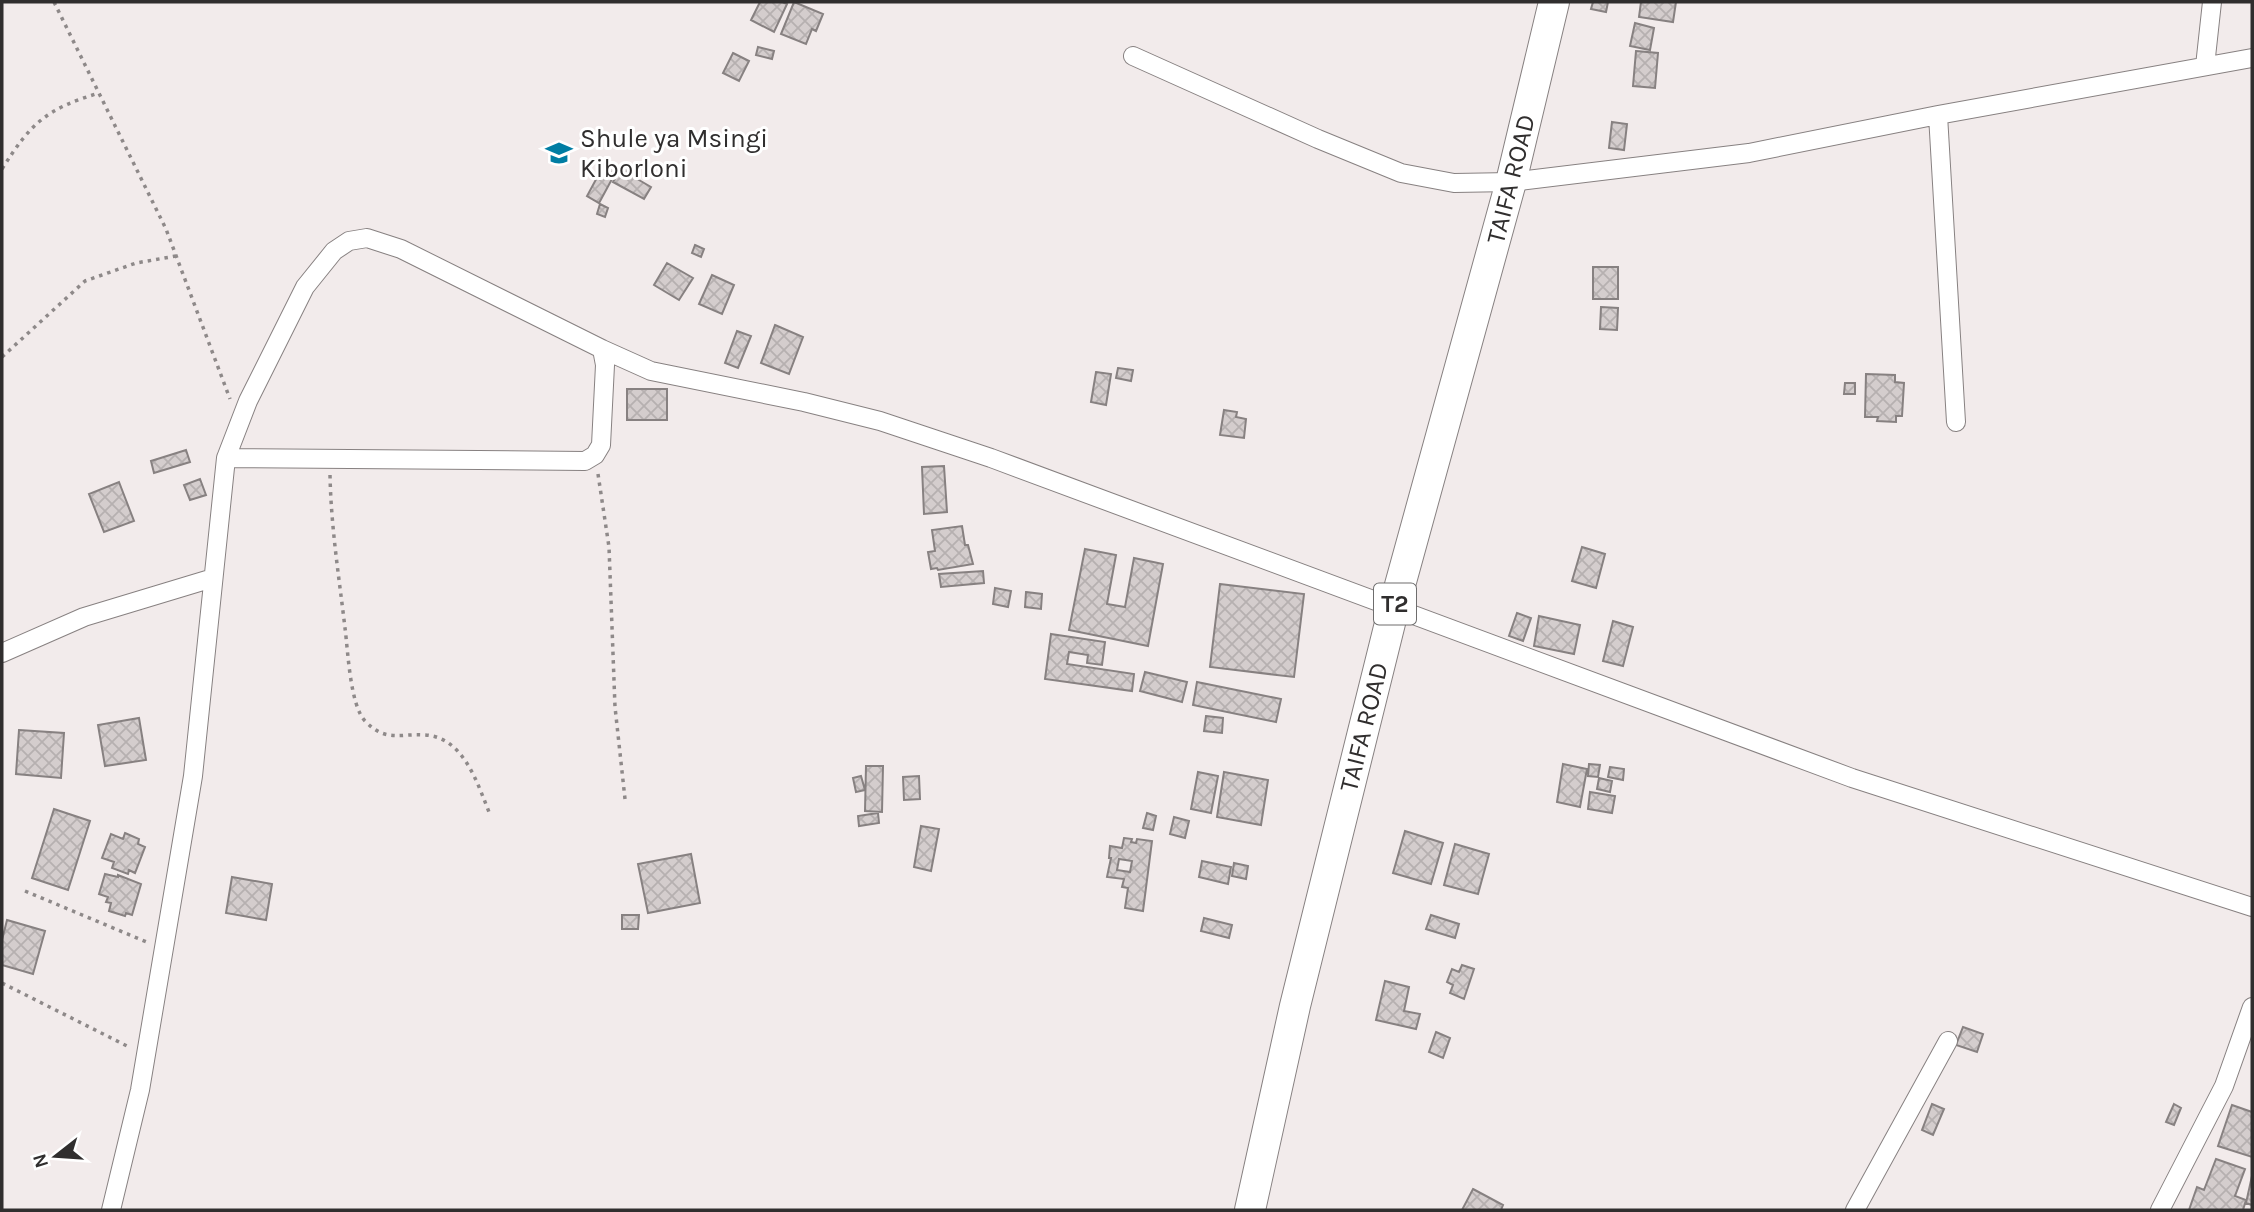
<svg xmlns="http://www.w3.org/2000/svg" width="2254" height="1212" font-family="Karla,sans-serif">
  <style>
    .building { fill: url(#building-cross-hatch); stroke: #878181; stroke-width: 2; fill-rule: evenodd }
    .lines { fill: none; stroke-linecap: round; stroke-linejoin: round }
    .street-casing { stroke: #878181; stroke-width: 20 }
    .highway-casing { stroke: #878181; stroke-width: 32 }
    .path { stroke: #8e8989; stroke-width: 3.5; stroke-dasharray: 3.5 5; stroke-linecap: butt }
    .street { stroke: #fff; stroke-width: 18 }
    .highway { stroke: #fff; stroke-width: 30 }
    .labels { text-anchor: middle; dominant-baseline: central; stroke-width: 6; stroke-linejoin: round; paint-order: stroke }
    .shield { fill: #fff; stroke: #6e6d6d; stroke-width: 2 }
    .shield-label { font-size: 24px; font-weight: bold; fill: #302e2e }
    .poi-label { font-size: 26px; fill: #302e2e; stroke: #fff; text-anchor: start }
    .street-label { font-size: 26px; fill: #302e2e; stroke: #fff }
  </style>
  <defs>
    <pattern id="building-cross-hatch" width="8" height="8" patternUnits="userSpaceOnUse" patternTransform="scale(1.75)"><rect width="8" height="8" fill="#d4cdcd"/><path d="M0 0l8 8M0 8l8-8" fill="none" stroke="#b6b0b0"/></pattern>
  </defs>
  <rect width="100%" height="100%" fill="#f2ebeb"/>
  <!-- building -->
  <path class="building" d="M760 2H782L787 4 774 32 751 20Z
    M794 2 823 14 816 31 812 29 806 44 781 34Z
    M1593 2H1608L1606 12 1591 9Z
    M1641 2H1676L1673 22 1639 17Z
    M1635 23 1654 28 1650 50 1630 46Z
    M758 47 774 51 772 59 756 55Z
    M1636 51 1658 53 1655 88 1633 86Z
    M733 53 749 61 739 81 723 73Z
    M1612 122 1627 124 1624 150 1609 148Z
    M606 161 618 168 599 203 587 196Z
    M623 164 630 168 627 173 651 187 644 199 613 182Z
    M600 204 608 208 605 217 597 214Z
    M695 245 704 249 701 257 692 253Z
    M667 263 693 278 679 300 654 285Z
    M1593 267H1618V299H1593Z
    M712 275 734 285 722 314 699 304Z
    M1601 307 1618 308 1617 330 1600 329Z
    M775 325 803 337 789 374 761 363Z
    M737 331 751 336 738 368 725 363Z
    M1118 368 1133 370 1131 381 1116 378Z
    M1096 372 1111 374 1106 405 1091 402Z
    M1866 374 1895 375V382L1904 383 1902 416H1896V422L1877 421 1878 417H1865Z
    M1845 383H1855V394H1844Z
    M627 389H667V420H627Z
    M1224 410 1237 412 1236 417 1246 419 1244 438 1220 435Z
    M186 450 190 462 154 473 151 461Z
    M944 466 947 512 924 514 922 467Z
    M200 479 206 495 190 500 184 485Z
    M119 482 134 521 104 532 89 494Z
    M962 526 965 545H968L973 564 938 570 937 568 931 569 928 552 935 551 932 530Z
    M1582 547 1605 554 1596 588 1572 581Z
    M1085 549 1116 555 1107 604 1125 607 1134 558 1163 564 1148 646 1069 630Z
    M983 571 984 583 941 587 939 574Z
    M1220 584 1304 594 1294 677 1210 667Z
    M995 588 1011 591 1008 607 993 604Z
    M1026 592 1042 594 1041 609 1025 607Z
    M1517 613 1531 618 1523 641 1509 636Z
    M1539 616 1580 625 1574 654 1534 646Z
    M1613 621 1633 627 1623 666 1603 661Z
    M1051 634 1105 642 1102 665 1087 663 1088 655 1069 652 1067 664 1134 674 1132 691 1045 679Z
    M1145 672 1187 682 1182 702 1140 691Z
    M1197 682 1281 699 1276 722 1193 705Z
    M1206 716 1223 718 1222 733 1204 731Z
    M139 718 146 760 105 766 98 725Z
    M19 730 64 733 61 778 16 774Z
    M1563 764 1587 769 1580 807 1557 802Z
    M1589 764 1600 765 1598 777 1588 776Z
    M866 766H883L882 812 865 811Z
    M1610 767 1624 769 1623 780 1608 777Z
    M1198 772 1218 776 1211 813 1191 809Z
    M1224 772 1268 780 1261 825 1217 817Z
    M861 776 865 790 856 792 853 778Z
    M919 776 920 799 904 800 903 777Z
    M1599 778 1612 781 1610 792 1597 789Z
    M1590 792 1615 796 1612 813 1588 809Z
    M54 809 90 821 68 890 32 878Z
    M878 813 879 823 859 826 858 816Z
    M1147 813 1156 816 1153 830 1143 828Z
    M1174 817 1189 821 1185 838 1170 834Z
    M921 826 939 829 931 871 914 867Z
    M1405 831 1443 843 1431 884 1393 873Z
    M125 833 139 839 138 844 145 847 135 873 129 870 128 874 112 868 114 862 102 858 111 834 123 839Z
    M1124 838 1132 839 1131 842 1136 843 1137 839 1152 841 1143 911 1125 908 1128 888 1122 887 1124 879 1107 877 1111 858H1109L1110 846 1122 848ZM1119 859 1132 861 1130 872 1117 870Z
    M1455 844 1489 854 1478 894 1444 885Z
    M691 854 700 903 648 913 638 864Z
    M1202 861 1231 867 1228 884 1199 877Z
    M1234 863 1248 866 1246 879 1232 876Z
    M105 874 118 877V875L141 884 132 915 126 913 125 916 109 911 111 903 106 902 108 897 99 894Z
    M232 877 272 884 266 920 226 913Z
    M622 915H639L638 929H622Z
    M1431 915 1459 924 1455 938 1426 929Z
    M1204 918 1232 925 1229 938 1201 931Z
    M7 920 45 931 33 974 2 965V940Z
    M1462 965 1474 969 1464 999 1450 993 1453 985 1447 982 1452 969 1459 972Z
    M1385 981 1409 987 1404 1011 1420 1014 1416 1029 1376 1020Z
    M1963 1027 1983 1034 1977 1052 1956 1045Z
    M1436 1032 1450 1038 1443 1058 1429 1052Z
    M1932 1104 1944 1109 1933 1135 1922 1130Z
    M2174 1104 2181 1108 2174 1125 2166 1122Z
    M2232 1105 2252 1112V1111V1157L2218 1146Z
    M2216 1159 2245 1169 2235 1196 2246 1200 2243 1210H2189L2197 1187 2204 1190Z
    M2252 1176V1205L2246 1203Z
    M1473 1189 1503 1205 1501 1210H1462Z"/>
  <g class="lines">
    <!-- street casing -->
    <g class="street-casing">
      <path id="street" d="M1133 56 1318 139 1401 173 1454 183 1511 182 1749 153 1938 115 2252 58
        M2205 66 2212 2
        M1938 115 1956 422
        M226 458 585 461 595 455 601 445 605 365 602 349
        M2 653 84 617 213 578
        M111 1210 140 1090 193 776 226 458 248 401 305 287 334 251 349 241 367 238 401 249 602 349 651 371 804 402 880 421 991 458 1852 778 2252 907
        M1855 1210 1948 1041
        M2160 1210 2224 1086 2252 1007"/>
    </g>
    <!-- highway casing -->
    <g class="highway-casing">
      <path id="highway" d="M1250 1210 1295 1006 1394 607 1511 182 1554 2"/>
    </g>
    <!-- path -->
    <path class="path" d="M54 2 166 229 230 399
      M2 169C31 123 46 109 99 93
      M2 357 85 281 136 263 176 256
      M598 474 609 547 615 707 625 799
      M330 475C331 527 339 577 345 628 348 651 350 705 365 721 386 743 401 733 425 735 463 737 477 782 489 812
      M25 891 149 943
      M2 983 131 1048"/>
    <!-- street -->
    <use href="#street" class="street"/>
    <!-- highway -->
    <use href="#highway" class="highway"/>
  </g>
  <!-- icons -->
  <defs>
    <g id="school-bare" transform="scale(2.1)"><path d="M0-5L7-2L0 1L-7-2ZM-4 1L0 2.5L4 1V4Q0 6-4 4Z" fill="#007da3" stroke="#fff" stroke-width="2.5" paint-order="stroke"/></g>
  </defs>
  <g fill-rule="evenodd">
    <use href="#school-bare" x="559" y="153"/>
  </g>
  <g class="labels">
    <!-- shield labels -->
    <rect class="shield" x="1374" y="583.5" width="42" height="41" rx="5"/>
    <g class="shield-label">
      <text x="1395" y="604">T2</text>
    </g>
    <!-- poi labels -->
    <g class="poi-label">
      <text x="580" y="138">Shule ya Msingi<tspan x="580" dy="30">Kiborloni</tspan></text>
    </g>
    <!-- street labels -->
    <g class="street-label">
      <text transform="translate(1511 179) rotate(-76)">TAIFA ROAD</text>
      <text transform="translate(1364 727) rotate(-76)">TAIFA ROAD</text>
    </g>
  </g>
  <!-- border -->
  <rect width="2254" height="1212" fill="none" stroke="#302e2e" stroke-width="7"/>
  <!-- north arrow -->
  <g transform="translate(56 1156) rotate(253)" stroke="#ffffff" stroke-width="5" paint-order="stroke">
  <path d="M0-5L12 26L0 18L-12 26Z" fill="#302e2e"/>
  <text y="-10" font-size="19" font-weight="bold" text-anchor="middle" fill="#302e2e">N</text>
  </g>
</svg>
